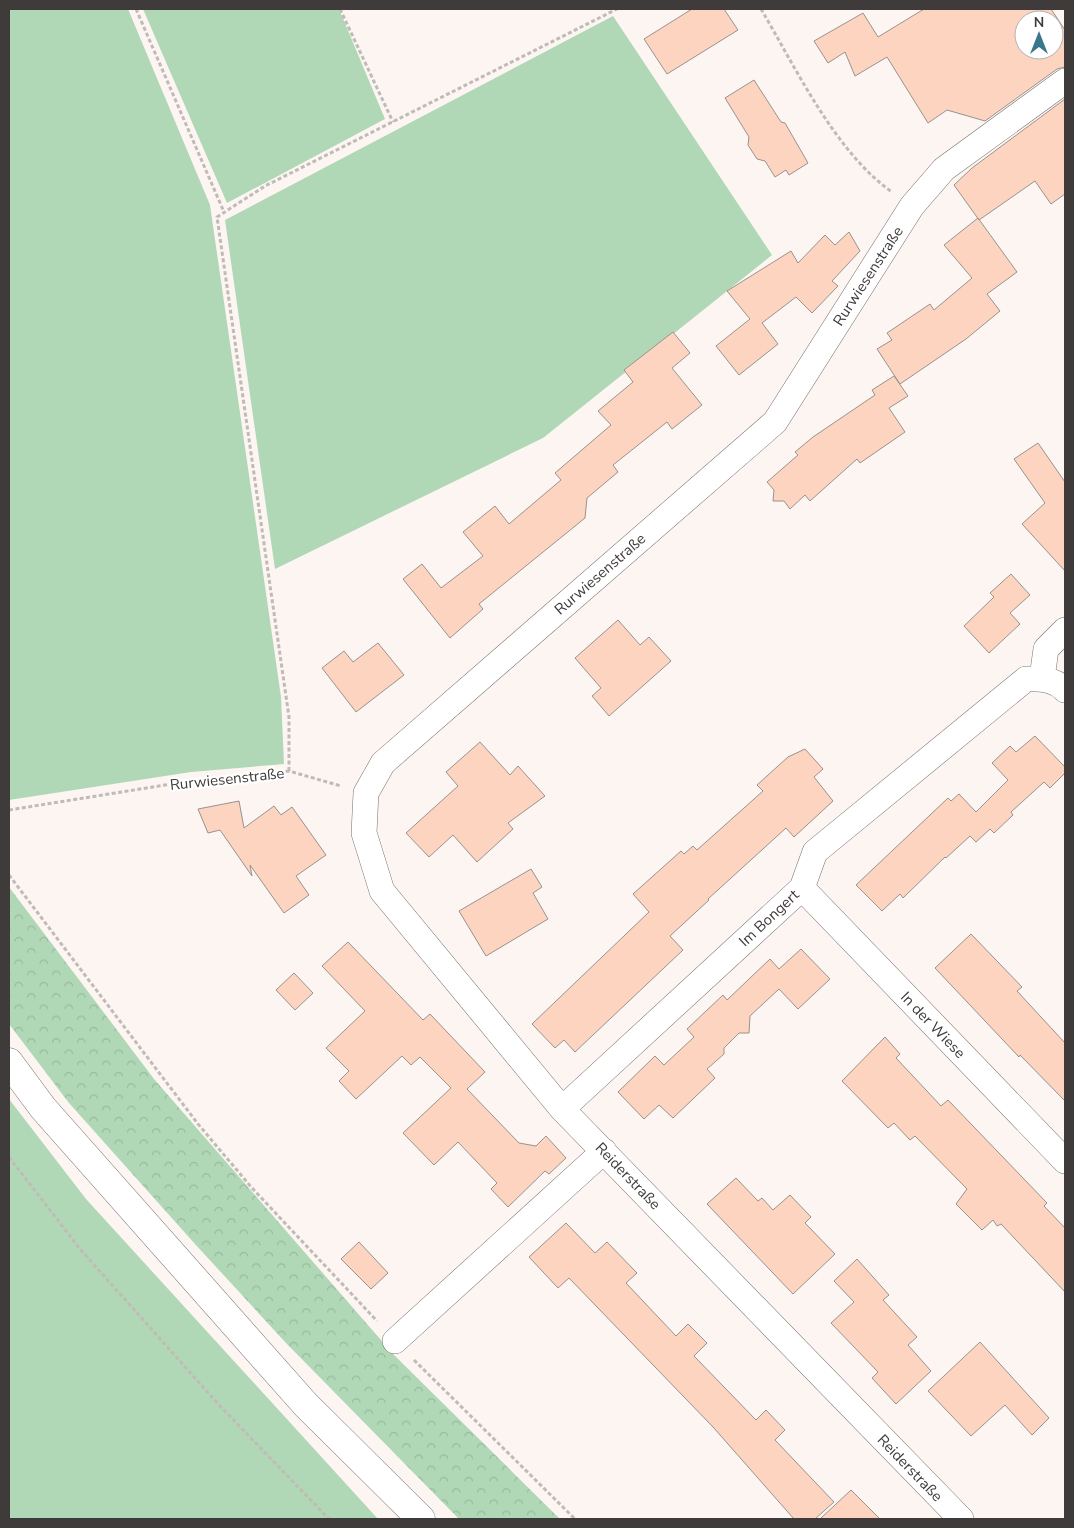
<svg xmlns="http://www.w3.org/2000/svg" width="1074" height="1528" font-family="'Nunito Sans',sans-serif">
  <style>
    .green { fill: #b0d8b6 }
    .forest { fill: url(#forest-crowns) }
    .building { fill: #fcd4c0; stroke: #99928f; fill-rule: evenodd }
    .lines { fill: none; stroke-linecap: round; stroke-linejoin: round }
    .street-casing { stroke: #78716e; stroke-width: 26 }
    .secondary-casing { stroke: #78716e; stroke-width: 29 }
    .path { stroke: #c1bbb8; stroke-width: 3; stroke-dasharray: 4 2.5; stroke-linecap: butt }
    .street { stroke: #fff; stroke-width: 25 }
    .secondary { stroke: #fff; stroke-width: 28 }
    .labels { text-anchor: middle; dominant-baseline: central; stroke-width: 4.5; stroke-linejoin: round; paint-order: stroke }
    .street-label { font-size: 15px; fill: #3e3b3a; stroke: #fff }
  </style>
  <defs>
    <pattern id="forest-crowns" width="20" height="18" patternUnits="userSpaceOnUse" patternTransform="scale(1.25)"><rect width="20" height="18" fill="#b0d8b6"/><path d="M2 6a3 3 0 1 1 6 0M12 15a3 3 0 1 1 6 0" fill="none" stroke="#98ba9d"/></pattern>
  </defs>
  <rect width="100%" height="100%" fill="#fcf5f1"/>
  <!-- green -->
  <path class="green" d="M9 9H128L210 205 281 697 284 764 191 772 9 800Z
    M143 9H339L385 119 227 203Z
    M613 16 772 255 543 438 275 569 225 220Z
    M9 1099 86 1199 378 1519H9Z"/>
  <!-- forest -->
  <path class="forest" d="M9 887 154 1079 394 1355 560 1519H459L286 1343 195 1244 69 1103 9 1024Z"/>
  <!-- building -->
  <path class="building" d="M692 9H724L738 30 667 74 644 39Z
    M924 9H1051L1065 30V67L1057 69 985 121 947 110 928 123 887 57 855 76 845 52 828 63 814 41 863 13 878 37ZM1024 20H1054V50H1024Z
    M754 80 781 122 785 123 808 163 789 175 786 170 775 177 765 161 757 159 748 145 749 137 725 98Z
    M1065 99V194L1051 204 1035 181 979 220 954 185 972 168Z
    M978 218 1017 272 987 294 1000 311 966 339 900 384 877 349 892 340 887 333 930 304 934 310 972 278 944 245Z
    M849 232 860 251 832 281 838 286 812 313 796 297 762 323 778 344 739 375 716 346 750 319 727 291 791 251 798 263 825 235 835 245Z
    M673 332 690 353 672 368 702 405 672 429 667 422 613 465 618 472 587 498 585 518 479 604 483 609 450 638 403 579 422 564 441 588 483 556 463 532 495 506 509 524 561 480 555 473 611 425 598 411 633 382 624 370Z
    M894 376 908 396 889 408 905 432 860 463 857 459 810 501 805 495 790 509 784 501H773L774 490 767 482 798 455 795 452 813 437 875 395 872 390Z
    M1038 443 1065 482V571L1022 524 1045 503 1014 459Z
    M1011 574 1030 595 1010 613 1020 624 989 653 964 626 994 597 990 593Z
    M618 620 640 645 649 637 671 661 609 716 592 696 601 688 575 658Z
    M378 643 404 675 356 712 322 668 344 651 353 662Z
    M1035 736 1065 767V773L1050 788 1044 782 1011 812 1013 815 994 833 990 829 976 842 970 836 946 858 945 857 903 898 900 894 882 911 856 885 948 798 951 801 959 794 976 812 1008 780 992 763 1010 746 1016 752Z
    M480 742 510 775 518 766 545 796 508 823 513 829 477 862 453 835 429 857 406 833 458 786 446 772Z
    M805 749 823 769 814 777 833 801 794 837 786 828 708 899 709 900 670 936 683 950 575 1052 564 1040 555 1048 532 1024 649 912 633 894 681 851 684 854 693 846 697 850 763 791 757 785 788 757Z
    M239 801 244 828 274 806 281 815 292 807 326 855 296 876 309 895 284 913 250 865 252 876 220 830 208 833 198 809Z
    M531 869 542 887 533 893 548 919 486 956 459 911Z
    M971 934 1022 987 1017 991 1065 1043V1101L1020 1055 1019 1057 935 968Z
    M348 942 423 1020 430 1014 485 1072 467 1089 519 1143 536 1146 546 1136 566 1158 549 1174 545 1171 508 1207 491 1189 497 1183 458 1142 434 1165 403 1133 451 1088 420 1057 411 1065 402 1056 356 1099 339 1081 349 1071 326 1048 365 1011 322 966Z
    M801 949 830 979 798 1009 779 989 750 1016 749 1033H739L724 1048V1054L707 1069 715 1078 673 1118 659 1105 644 1119 618 1092 655 1056 664 1065 694 1037 687 1029 723 995 727 1000 770 959 779 969Z
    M294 973 313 993 295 1010 276 990Z
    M885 1037 900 1054 896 1058 941 1106 948 1100 1047 1203 1044 1206 1065 1228V1292L1001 1224 997 1226 993 1220 982 1230 956 1204 967 1189 915 1136 910 1140 894 1123 888 1128 842 1081Z
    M736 1178 758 1201 762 1198 773 1210 790 1195 811 1217 805 1223 835 1254 793 1294 707 1204Z
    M566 1223 595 1253 607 1242 637 1273 626 1283 676 1336 688 1324 707 1343 694 1356 756 1420 766 1410 785 1430 775 1440 834 1502 815 1519H794L713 1427 569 1278 558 1288 529 1257Z
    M359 1242 388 1273 371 1289 341 1259Z
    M857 1259 889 1295 883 1300 917 1337 908 1345 931 1371 896 1404 872 1378 878 1372 831 1323 854 1302 834 1281Z
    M980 1342 1049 1418 1032 1435 1005 1405 971 1436 928 1391Z
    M851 1490 880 1519H820Z"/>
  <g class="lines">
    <!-- street casing -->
    <g class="street-casing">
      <path id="street" d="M1042 678 1046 649 1065 630
        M802 888 1065 1161
        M562 1109 802 888 815 852 1026 679C1040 678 1055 679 1065 690
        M395 1341 604 1151
        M961 1519 562 1109 382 891 364 833 366 793 383 763 775 422 912 206 944 169 1065 81"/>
    </g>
    <!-- secondary casing -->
    <g class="secondary-casing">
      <path id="secondary" d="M9 1062 43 1108 306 1405 421 1519"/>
    </g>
    <!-- path -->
    <path class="path" d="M136 9 224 212
      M340 9 393 122
      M761 9C796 68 835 152 892 192
      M289 771V717L217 217 265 186 617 9
      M9 810 184 782 289 771 341 786
      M9 875 198 1124 252 1188 377 1321
      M9 1157 80 1249 219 1405 329 1519
      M414 1360 575 1519"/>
    <!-- street -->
    <use href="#street" class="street"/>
    <!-- secondary -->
    <use href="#secondary" class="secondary"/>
  </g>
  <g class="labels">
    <!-- street labels -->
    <g class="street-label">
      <text transform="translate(868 276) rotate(-57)">Rurwiesenstraße</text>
      <text transform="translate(600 574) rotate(-41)">Rurwiesenstraße</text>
      <text transform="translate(227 779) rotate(-6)">Rurwiesenstraße</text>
      <text transform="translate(769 918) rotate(-43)">Im Bongert</text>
      <text transform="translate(933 1025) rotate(46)">In der Wiese</text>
      <text transform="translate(628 1176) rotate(46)">Reiderstraße</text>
      <text transform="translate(910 1468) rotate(46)">Reiderstraße</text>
    </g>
  </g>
  <!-- border -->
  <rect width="1074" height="1528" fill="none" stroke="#3e3b3a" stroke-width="20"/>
  <!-- north arrow -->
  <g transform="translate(1039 35)"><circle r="24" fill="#ffffff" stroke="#b2b1b0"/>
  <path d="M0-4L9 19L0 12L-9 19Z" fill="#39788c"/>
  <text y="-8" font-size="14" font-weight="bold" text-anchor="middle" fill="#3e3b3a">N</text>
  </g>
</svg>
